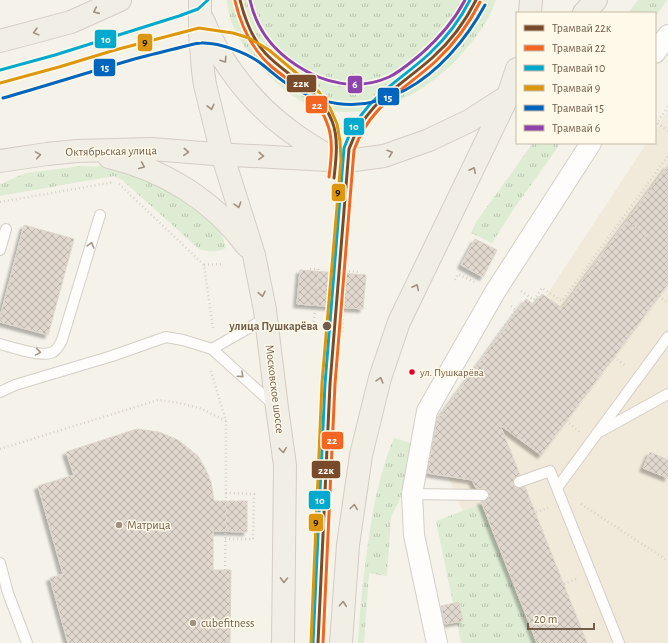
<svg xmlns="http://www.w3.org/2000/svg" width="668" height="643" font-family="'Alegreya Sans',sans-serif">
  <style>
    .residential { fill: #f1e9d9 }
    .grass { fill: url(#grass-tufts) }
    .building { fill: url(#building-cross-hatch); stroke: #ded6cb; filter: url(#shadow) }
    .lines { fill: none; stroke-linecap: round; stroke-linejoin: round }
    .lane-casing { stroke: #d4cfc7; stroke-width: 12 }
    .street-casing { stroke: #d4cfc7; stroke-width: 22 }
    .primary-casing { stroke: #d4cdc5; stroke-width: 24 }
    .path { stroke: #d7d0ca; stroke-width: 2.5; stroke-dasharray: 1 3; stroke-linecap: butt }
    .lane { stroke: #fefdfc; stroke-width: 10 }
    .street { stroke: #fefdfc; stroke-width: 20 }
    .primary { stroke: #f1eee5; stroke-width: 22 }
    .tram-1-casing { stroke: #fef9e9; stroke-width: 6 }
    .tram-2-casing { stroke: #fef9e9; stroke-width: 6 }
    .tram-3-casing { stroke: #fef9e9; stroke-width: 6 }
    .tram-4-casing { stroke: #fef9e9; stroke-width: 6 }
    .tram-5-casing { stroke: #fef9e9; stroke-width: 6 }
    .tram-6-casing { stroke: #fef9e9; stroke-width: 6 }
    .tram-1 { stroke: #7a4b2a; stroke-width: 3 }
    .tram-2 { stroke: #f26522; stroke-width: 3 }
    .tram-3 { stroke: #00a9ce; stroke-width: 3 }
    .tram-4 { stroke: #dd970f; stroke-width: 3 }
    .tram-5 { stroke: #0065bd; stroke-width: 3 }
    .tram-6 { stroke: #8e44ad; stroke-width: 3 }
    .oneway { stroke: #9f9080 }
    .oneway2 { stroke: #a49588 }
    .stop-dot { fill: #735d4a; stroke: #fef9e9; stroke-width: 1.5 }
    .bus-dot { fill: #e4002b; stroke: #fef9e9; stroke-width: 1.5 }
    .poi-dot { fill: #a09182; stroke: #fef9e9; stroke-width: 1.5 }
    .labels { text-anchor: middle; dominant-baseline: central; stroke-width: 3; stroke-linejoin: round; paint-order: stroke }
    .bus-label { font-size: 11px; fill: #735d4a; stroke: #fef9e9; text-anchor: start }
    .street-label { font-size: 12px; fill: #735d4a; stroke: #fef9e9 }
    .stop-label { font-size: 12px; font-weight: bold; fill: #735d4a; stroke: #fef9e9; text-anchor: end }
    .poi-label { font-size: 12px; fill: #735d4a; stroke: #fef9e9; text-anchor: start }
    .line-badge { stroke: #fef9e9; stroke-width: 1.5 }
    .badge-label { font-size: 11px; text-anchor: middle; font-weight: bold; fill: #fff }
    .pale-badge-label { font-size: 11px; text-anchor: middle; font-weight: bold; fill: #111 }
  </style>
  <defs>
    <pattern id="grass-tufts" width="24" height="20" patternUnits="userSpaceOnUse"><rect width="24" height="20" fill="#dfecd4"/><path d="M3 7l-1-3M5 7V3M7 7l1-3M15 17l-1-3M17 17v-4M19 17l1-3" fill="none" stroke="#b9c2ae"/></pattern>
    <pattern id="building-cross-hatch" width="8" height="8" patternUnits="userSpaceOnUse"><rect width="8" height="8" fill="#e0d8ce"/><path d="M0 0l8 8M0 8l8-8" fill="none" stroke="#bab2a9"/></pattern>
    <filter id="shadow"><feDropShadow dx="-3.5" dy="3.5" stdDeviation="1" flood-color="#0004"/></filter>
  </defs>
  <rect width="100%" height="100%" fill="#f5f2e9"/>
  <!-- residential -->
  <path class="residential" d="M668 111V643H517L440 456 647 143H655V131Z"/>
  <!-- grass -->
  <path class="grass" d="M227 0H496C489 21 475 39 460 56 424 95 371 123 317 108 295 101 275 83 261 67 244 49 228 25 227 0Z
    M638 0H667L655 17V13H628Z
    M533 143H558V147L513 210 492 243 471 233 476 222Z
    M81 166 112 167 177 189 217 224 223 238 226 248C216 253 209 252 199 249L121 179 114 176 0 196V184L26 173Z
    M394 438 411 443 400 499 391 517 387 576 369 573 364 643H358C359 617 362 592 365 566 371 520 376 482 394 438Z
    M481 504 536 643H461L457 622 463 621 460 602 453 603 436 521Z"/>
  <!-- building -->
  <path class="building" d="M668 165V284L541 455 500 425 520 475 514 478 513 485 518 488 525 487 587 643H537L481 501H486L488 499 489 495 488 492 483 489 476 488 472 480 427 473 437 420 526 299 534 305 542 294 562 308Z
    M24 225 74 239 48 335 0 322V317Z
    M475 239 497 250 483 277 461 265Z
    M300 270 366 275 363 309 297 304Z
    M137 429 159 432 178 440 198 456 206 470 211 482 214 501H247V532L213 531V570H231L230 643H68L50 578 63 574 38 486 74 475 66 452Z
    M650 452 668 460V478L643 468Z
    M459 602 463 621 445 624 441 606Z"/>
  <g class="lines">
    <!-- lane casing -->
    <g class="lane-casing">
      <path id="lane" d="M0 250 6 229
        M0 344C12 347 42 358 53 352 58 349 60 344 62 340L100 215
        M212 349 266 318
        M0 392 15 385 112 356 166 337 183 340 212 349 274 405
        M601 431 668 394
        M519 482 550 471 619 643
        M557 488 668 337
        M412 494 483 495
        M0 563 8 593 27 643"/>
    </g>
    <!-- street casing -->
    <g class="street-casing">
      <path id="street" d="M655 53 668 35
        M437 643 414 535 412 494 427 411 495 292 591 143"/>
    </g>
    <!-- primary casing -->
    <g class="primary-casing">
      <path id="primary" d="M200 0V33L203 71 205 85 222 154 254 255 265 310 277 408 285 465 283 643
        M530 13 531 0
        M584 13 596 0
        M203 20C219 60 251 102 286 128 301 140 317 149 332 158
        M0 41 71 22 120 0
        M109 157C164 170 213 200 247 246
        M0 161 47 154 77 151 151 149 215 154 347 161 384 156 429 140 469 121 508 96
        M341 643 348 545 361 455 380 378 399 322 508 96 517 69"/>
    </g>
    <!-- path -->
    <path class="path" d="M668 107 657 123 668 131
      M119 184 204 265 213 329
      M0 202 114 182
      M622 218 650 239
      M204 265 223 264
      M310 269H318L313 333
      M455 280 458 274 476 283
      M521 291 534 300 542 288 562 301 668 156
      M659 296 668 303
      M342 332 346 271 361 272
      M493 341 516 310 511 306
      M614 357 626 366
      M211 371 226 421V493L254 494 253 539H225
      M566 421 580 432
      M0 449 158 400 180 403 202 409 226 421
      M581 504 668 561
      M536 512 548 508
      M225 570 226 493
      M564 584 576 579"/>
    <!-- lane -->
    <use href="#lane" class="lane"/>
    <!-- street -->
    <use href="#street" class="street"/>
    <!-- primary -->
    <use href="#primary" class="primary"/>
    <!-- tram-1 casing -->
    <g class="tram-1-casing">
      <path id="tram-1" d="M240 0C245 20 252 39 266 54 288 77 320 90 332 121 339 138 336 160 334 178
        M318 643 330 384 349 149C366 102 397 89 432 58 450 42 465 22 476 0"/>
    </g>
    <!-- tram-2 casing -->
    <g class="tram-2-casing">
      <path id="tram-2" d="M235 1C241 26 252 50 272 67 292 84 318 97 327 123 334 140 331 160 329 177
        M323 643 335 384 354 150C370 105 403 91 436 61 454 44 469 24 480 2"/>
    </g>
    <!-- tram-3 casing -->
    <g class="tram-3-casing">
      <path id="tram-3" d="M0 70 55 55 179 16 198 9 208 0
        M313 643 325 384 344 148C362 98 394 86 429 54 446 38 460 20 470 0"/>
    </g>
    <!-- tram-4 casing -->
    <g class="tram-4-casing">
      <path id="tram-4" d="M0 83 59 67 115 50 199 28 233 33 249 38 269 50 319 92 330 108 337 124 340 141 341 160 322 383 311 643"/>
    </g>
    <!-- tram-5 casing -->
    <g class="tram-5-casing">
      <path id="tram-5" d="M3 98C49 85 95 70 142 57 157 53 171 50 186 46 191 45 196 43 201 43 219 42 248 53 263 65 273 73 282 82 294 88 374 134 447 75 485 5"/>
    </g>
    <!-- tram-6 casing -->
    <g class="tram-6-casing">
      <path id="tram-6" d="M250 0C256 28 273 50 296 65 324 84 358 91 389 77 400 72 411 62 421 54 438 39 454 21 465 0"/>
    </g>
    <!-- tram-1 -->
    <use href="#tram-1" class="tram-1"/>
    <!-- tram-2 -->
    <use href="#tram-2" class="tram-2"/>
    <!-- tram-3 -->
    <use href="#tram-3" class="tram-3"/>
    <!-- tram-4 -->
    <use href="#tram-4" class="tram-4"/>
    <!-- tram-5 -->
    <use href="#tram-5" class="tram-5"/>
    <!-- tram-6 -->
    <use href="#tram-6" class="tram-6"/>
  </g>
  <!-- one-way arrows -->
  <defs><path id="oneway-chevron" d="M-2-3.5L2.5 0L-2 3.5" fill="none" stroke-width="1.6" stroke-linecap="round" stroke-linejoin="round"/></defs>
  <g class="oneway">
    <use href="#oneway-chevron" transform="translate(96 11) rotate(156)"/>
    <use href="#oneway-chevron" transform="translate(36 32) rotate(165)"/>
    <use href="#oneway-chevron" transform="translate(224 60) rotate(56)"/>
    <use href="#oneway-chevron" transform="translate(211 107) rotate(76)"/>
    <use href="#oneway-chevron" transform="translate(186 152) rotate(4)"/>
    <use href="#oneway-chevron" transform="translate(390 153) rotate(-19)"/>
    <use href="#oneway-chevron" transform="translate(38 155) rotate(-9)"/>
    <use href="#oneway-chevron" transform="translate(261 156) rotate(3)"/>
    <use href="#oneway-chevron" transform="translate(142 166) rotate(23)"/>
    <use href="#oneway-chevron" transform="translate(473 170) rotate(-64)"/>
    <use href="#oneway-chevron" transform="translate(238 205) rotate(73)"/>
    <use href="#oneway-chevron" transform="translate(416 287) rotate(-64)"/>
    <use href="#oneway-chevron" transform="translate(262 294) rotate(79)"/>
    <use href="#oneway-chevron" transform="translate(380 380) rotate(-74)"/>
    <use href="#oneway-chevron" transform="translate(283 450) rotate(83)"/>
    <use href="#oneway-chevron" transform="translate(354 507) rotate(-82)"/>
    <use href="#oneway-chevron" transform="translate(284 580) rotate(91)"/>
    <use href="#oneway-chevron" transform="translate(343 604) rotate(-85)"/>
  </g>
  <g class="oneway2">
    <use href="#oneway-chevron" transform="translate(91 245) rotate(-73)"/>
    <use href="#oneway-chevron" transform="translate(38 352) rotate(9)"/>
    <use href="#oneway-chevron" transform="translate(241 375) rotate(42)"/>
  </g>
  <!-- markers -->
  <circle class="stop-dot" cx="327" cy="326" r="5"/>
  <circle class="bus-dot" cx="412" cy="372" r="3.5"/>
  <g class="poi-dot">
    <circle cx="119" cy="525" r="4"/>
    <circle cx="193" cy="623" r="4"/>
  </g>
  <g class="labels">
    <!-- bus labels -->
    <g class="bus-label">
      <text x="420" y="372">ул. Пушкарёва</text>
    </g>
    <!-- street labels -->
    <g class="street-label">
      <text transform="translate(111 151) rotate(-1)">Октябрьская улица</text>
      <text transform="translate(275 389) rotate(83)">Московское шоссе</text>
    </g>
    <!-- stop labels -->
    <g class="stop-label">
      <text x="318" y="326">улица Пушкарёва</text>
    </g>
    <!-- poi labels -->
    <g class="poi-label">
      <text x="127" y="525">Матрица</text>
      <text x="201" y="623">cubefitness</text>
    </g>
  </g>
  <g class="line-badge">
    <rect x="94" y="29" width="23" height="20" rx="4" fill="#00a9ce"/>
    <rect x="137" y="33" width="16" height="19" rx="4" fill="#dd970f"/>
    <rect x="93" y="58" width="23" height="19" rx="4" fill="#0065bd"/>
    <rect x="286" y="74" width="31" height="19" rx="4" fill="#7a4b2a"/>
    <rect x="347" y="75" width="16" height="19" rx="4" fill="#8e44ad"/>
    <rect x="377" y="87" width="23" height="19" rx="4" fill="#0065bd"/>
    <rect x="305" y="95" width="23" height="19" rx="4" fill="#f26522"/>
    <rect x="343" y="117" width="22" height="19" rx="4" fill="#00a9ce"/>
    <rect x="331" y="183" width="15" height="19" rx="4" fill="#dd970f"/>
    <rect x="321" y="431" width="23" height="19" rx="4" fill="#f26522"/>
    <rect x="311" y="460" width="30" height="19" rx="4" fill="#7a4b2a"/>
    <rect x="308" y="490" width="23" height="20" rx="4" fill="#00a9ce"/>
    <rect x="308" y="513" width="16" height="19" rx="4" fill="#dd970f"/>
  </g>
  <g class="badge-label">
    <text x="106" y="43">10</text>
    <text x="105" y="71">15</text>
    <text x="301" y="87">22к</text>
    <text x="355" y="88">6</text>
    <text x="388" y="101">15</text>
    <text x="317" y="109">22</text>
    <text x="354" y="130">10</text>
    <text x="332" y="444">22</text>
    <text x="326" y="474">22к</text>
    <text x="320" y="504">10</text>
  </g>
  <g class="pale-badge-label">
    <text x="145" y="46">9</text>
    <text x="338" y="196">9</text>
    <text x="316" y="526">9</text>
  </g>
  <!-- legend -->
  <rect x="516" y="12" width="140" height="132" fill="#fef9e9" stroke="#c6bba9"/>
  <rect x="524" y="25" width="20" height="6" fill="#7a4b2a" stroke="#c6bba9"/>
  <text x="552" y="32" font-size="12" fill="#735d4a">Трамвай 22к</text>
  <rect x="524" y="45" width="20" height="6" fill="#f26522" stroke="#c6bba9"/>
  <text x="552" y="52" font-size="12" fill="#735d4a">Трамвай 22</text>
  <rect x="524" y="65" width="20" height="6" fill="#00a9ce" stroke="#c6bba9"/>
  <text x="552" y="72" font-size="12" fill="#735d4a">Трамвай 10</text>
  <rect x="524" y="85" width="20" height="6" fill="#dd970f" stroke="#c6bba9"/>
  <text x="552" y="92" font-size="12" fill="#735d4a">Трамвай 9</text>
  <rect x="524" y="105" width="20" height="6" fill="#0065bd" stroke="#c6bba9"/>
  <text x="552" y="112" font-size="12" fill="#735d4a">Трамвай 15</text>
  <rect x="524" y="125" width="20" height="6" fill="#8e44ad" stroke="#c6bba9"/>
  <text x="552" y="132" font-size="12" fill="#735d4a">Трамвай 6</text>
  <!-- scale -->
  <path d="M528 623v6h66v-6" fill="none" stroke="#735d4a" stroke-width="2"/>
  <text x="534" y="623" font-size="12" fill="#735d4a" stroke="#fef9e9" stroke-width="3" paint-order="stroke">20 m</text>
</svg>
